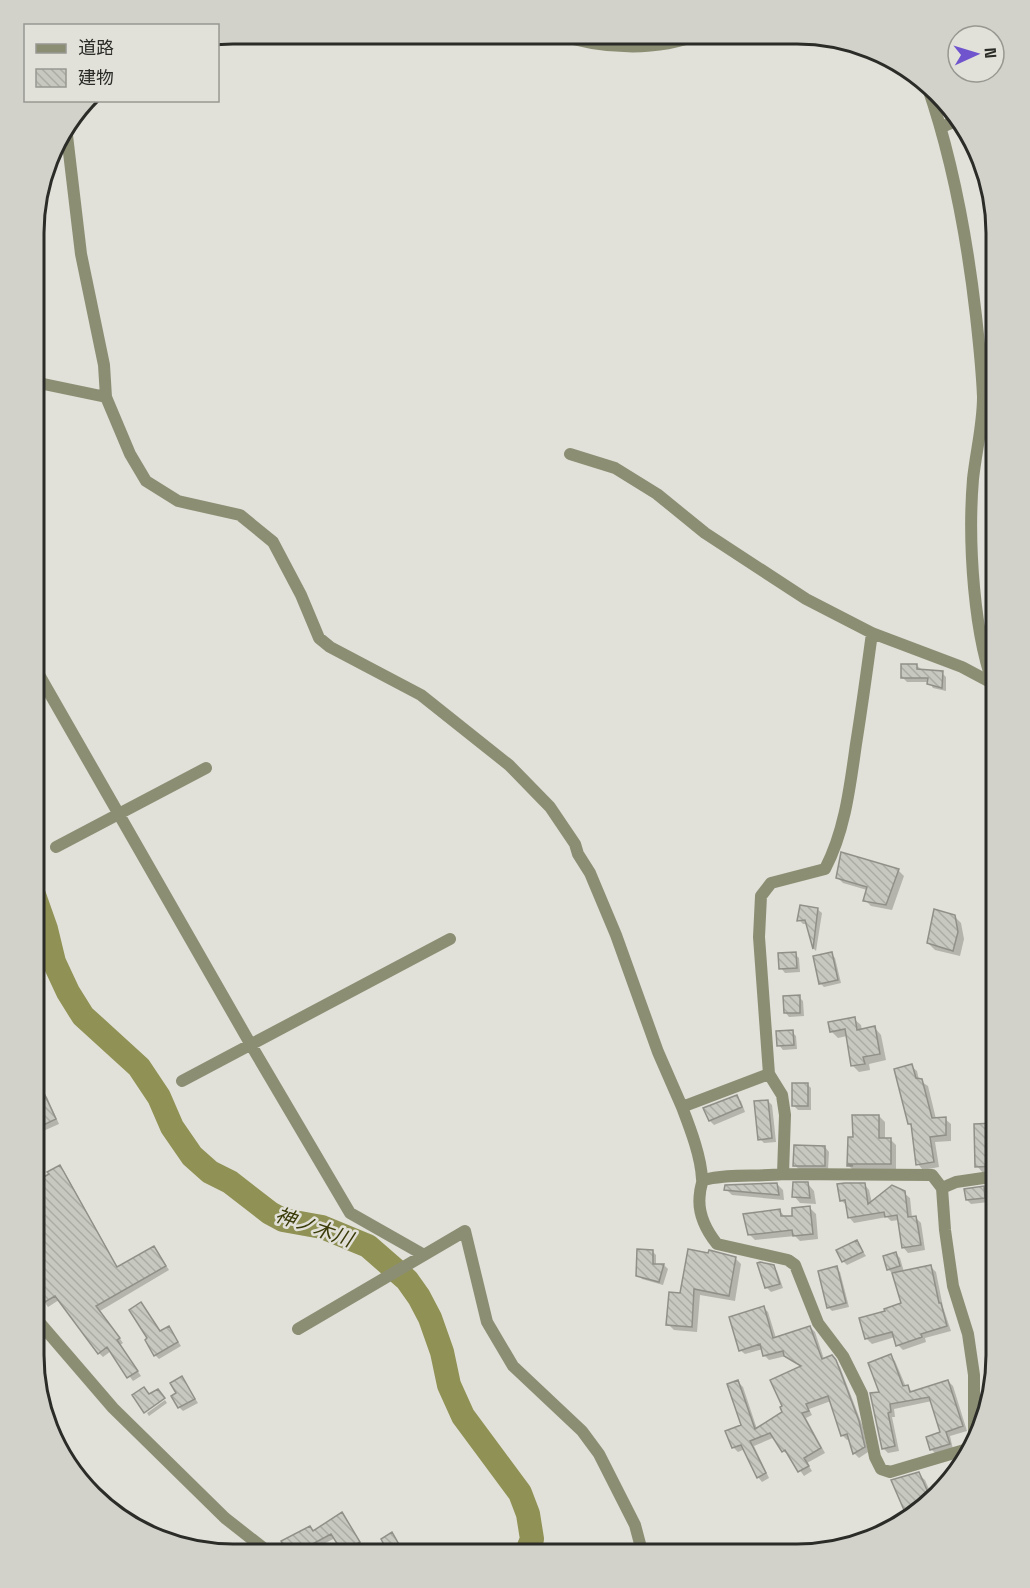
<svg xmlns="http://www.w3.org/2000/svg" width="1030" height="1588" font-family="'Space Grotesk','Noto Sans JP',sans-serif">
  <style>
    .shadow { fill: #0003 }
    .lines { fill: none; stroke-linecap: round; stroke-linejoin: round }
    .river { stroke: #909154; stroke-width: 24 }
    .building { fill: url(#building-back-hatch); stroke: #909088; stroke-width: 1.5 }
    .minor { stroke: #8c8e74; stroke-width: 12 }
    .tertiary { stroke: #8c8e74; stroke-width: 12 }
    .labels { text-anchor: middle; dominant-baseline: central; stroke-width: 5; stroke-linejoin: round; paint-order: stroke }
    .water-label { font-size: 20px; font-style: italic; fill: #3c3c0b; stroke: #e1e1d9 }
    .rim { fill: none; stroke: #2b2b28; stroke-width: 3 }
  </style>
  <defs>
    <pattern id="building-back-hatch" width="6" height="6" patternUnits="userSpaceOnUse" patternTransform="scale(1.5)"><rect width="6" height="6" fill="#c7c8bf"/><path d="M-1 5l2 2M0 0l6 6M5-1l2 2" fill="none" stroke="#abaca4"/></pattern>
  </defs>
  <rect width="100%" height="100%" fill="#e1e1d9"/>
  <!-- shadow -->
  <path class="shadow" d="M916 665 921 669 942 673 946 677V691L933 688 929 682H907L903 678Z
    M898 870 904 876 892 910 871 906 865 900 867 890 843 883 837 877Z
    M817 909 822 913 816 951 814 949 807 924H803L799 920Z
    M954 916 961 923 964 939 960 956 935 950 928 943Z
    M795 954 799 958 800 972 785 973 781 968Z
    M831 954 835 958 841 983 824 987 820 983Z
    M799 997 803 1001 804 1016 789 1017 785 1012Z
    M854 1019 861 1025 862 1030 875 1028 881 1035 886 1060 869 1064 870 1070 859 1072 853 1066 847 1036 838 1038 831 1031Z
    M792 1032 796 1036 797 1049 783 1050 779 1045Z
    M911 1066 917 1071 919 1080 928 1086 936 1119H945L951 1124V1141L935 1142 939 1167 923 1170 918 1164 913 1127 909 1124Z
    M807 1084 811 1088V1110H798L794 1106Z
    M43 1093 47 1097 59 1124 41 1132 37 1128Z
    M737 1097 741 1101 745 1112 714 1125 710 1121Z
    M768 1101 772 1105 776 1142 764 1143 760 1139Z
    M879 1116 885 1122V1139H890L896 1145V1170L855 1172 849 1166V1139H854Z
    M975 1125H997V1172L983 1173 977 1166Z
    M825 1147 829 1152 828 1170 799 1169 794 1165Z
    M60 1167 64 1171 118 1268 154 1247 169 1270 100 1311 123 1343 120 1345 141 1376 133 1381 111 1351 103 1357 99 1353 59 1300 48 1307 37 1291 33 1272V1190Z
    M777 1184 783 1190 784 1200 732 1195 726 1189Z
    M808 1184 814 1191 816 1204 800 1203 794 1196Z
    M864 1184 869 1190 872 1203 904 1193 910 1198 912 1218H916L921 1223 925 1250 908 1253 903 1247 899 1220 891 1221 887 1217 854 1223 849 1217 847 1206 841 1200Z
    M984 1188 988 1192 989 1202 971 1204 967 1200Z
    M810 1208 816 1214 818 1239 800 1241 795 1236 755 1240 749 1234 780 1211 786 1218 793 1217Z
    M857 1242 866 1256 847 1265 843 1261Z
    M652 1251 656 1255V1265H664L668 1269 663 1285 642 1279 638 1275Z
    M896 1254 900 1258 904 1272 931 1267 936 1272 943 1307 951 1331 925 1338 926 1342 903 1350 898 1345 895 1337 872 1344 867 1339 861 1319 886 1312 903 1304 892 1273 888 1269Z
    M735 1258 741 1264 735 1301 700 1295 697 1332 674 1330 668 1324 681 1295Z
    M759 1265 773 1267 777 1271 783 1288 771 1292 767 1288Z
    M836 1268 840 1272 849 1307 832 1311 828 1307Z
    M141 1304 161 1332H172L181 1346 159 1359 155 1355Z
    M764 1308 768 1312 776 1338 810 1327 815 1332 824 1359 836 1362 840 1367 863 1427 868 1452 859 1458 854 1453 850 1439 847 1440 842 1435 831 1401 809 1409 812 1415 806 1418 825 1453 807 1463 812 1471 804 1476 789 1455 783 1451 775 1437 754 1446 769 1478 762 1482 758 1477 745 1449 738 1452 733 1447 743 1426 738 1382 743 1387 757 1429 784 1412 802 1367 786 1356 769 1360 764 1355 763 1349 745 1354 740 1350Z
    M890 1356 895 1361 906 1387H908L913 1393 948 1381 953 1386 967 1431 950 1436 953 1449 936 1454 931 1449 942 1433 932 1401 894 1409 895 1417H892L899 1451 888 1453 883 1448 881 1393Z
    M995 1377 992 1394 988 1391 987 1378Z
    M182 1378 198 1403 183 1411 179 1407Z
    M165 1400 167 1403 149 1416 147 1413Z
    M963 1460 964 1461 959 1471 956 1463Z
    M918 1474 925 1480 932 1496 909 1513 905 1509Z
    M345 1518 363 1546 351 1554H346L335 1538 305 1554H289L310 1528 314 1532Z
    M392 1534 404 1552 401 1554H391L383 1540Z"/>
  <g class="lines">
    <!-- river -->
    <path class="river" d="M34 895 46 929 54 962 68 992 83 1016 139 1067 159 1097 172 1127 192 1156 210 1172 230 1182 270 1213 283 1220 322 1227 368 1246 407 1280 419 1297 430 1318 442 1352 449 1385 463 1416 520 1493 528 1514 532 1539 526 1554"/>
  </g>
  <!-- building -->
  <path class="building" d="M901 664H917V669L943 671 942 688 927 684 928 678H901Z
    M841 852 899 869 886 905 863 901 867 887 836 878Z
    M800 905 818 908 813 949 805 920 797 921Z
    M934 909 955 915 958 932 953 951 927 943Z
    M796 952 797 968 779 969 778 953Z
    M832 952 838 980 819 984 813 956Z
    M800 995V1013H784L783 996Z
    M855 1017 857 1030 875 1026 880 1054 863 1057 865 1064 851 1066 845 1029 830 1032 828 1022Z
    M793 1030 794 1045 777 1046 776 1031Z
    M912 1064 916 1078 922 1079 932 1118 946 1117V1135L930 1137 934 1162 916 1165 911 1124H908L894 1069Z
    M792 1083H808V1106H792Z
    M43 1091 56 1119 33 1130V1096Z
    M737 1095 742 1107 709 1121 703 1108Z
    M768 1100 772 1138 758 1140 754 1101Z
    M852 1115H879V1138H891V1164H848L853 1166H847L848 1137H853Z
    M996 1123 997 1166 975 1167 974 1124Z
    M794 1145 825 1146V1166H793Z
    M60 1165 117 1267 154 1246 166 1266 96 1306 120 1338 117 1340 138 1371 127 1378 107 1347 98 1354 55 1296 43 1303 33 1286V1227L44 1221 33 1202V1183L49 1174 47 1172Z
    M793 1182H808L810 1198 792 1197Z
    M777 1183 779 1195 724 1190 725 1185Z
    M845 1183H865L868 1204 892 1185 905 1191 908 1217 916 1216 921 1245 902 1248 897 1215 885 1217 884 1212 848 1218 845 1200 840 1201 837 1184Z
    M984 1186 985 1198 966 1200 964 1189Z
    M810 1206 813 1234 793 1236 792 1230 748 1235 743 1214 780 1209 781 1216H792V1208Z
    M857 1240 863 1252 842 1262 836 1250Z
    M637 1249 653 1250V1264H664L659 1282 636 1276Z
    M688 1249 708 1253 709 1250 736 1257 729 1296 694 1289 692 1327 666 1325 669 1292 680 1293Z
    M896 1252 900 1266 887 1270 883 1256Z
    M760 1262 774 1265 780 1284 765 1288 757 1263Z
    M931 1265 939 1303H941L947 1326 921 1334 922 1337 896 1346 892 1332 865 1339 859 1318 885 1311 884 1309 901 1303 892 1273Z
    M837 1266 846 1303 827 1308 818 1271Z
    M141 1302 160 1331 169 1326 178 1342 154 1356 145 1340 147 1338 129 1310Z
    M764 1306 773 1338 810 1326 822 1359 832 1355 836 1360 859 1421 865 1447 853 1454 847 1434 841 1436 828 1396 806 1404 809 1411 802 1413 821 1448 804 1458 809 1466 798 1472 785 1450 782 1452 770 1433 750 1441 766 1473 757 1478 741 1445 732 1448 725 1431 741 1425 727 1384 738 1380 755 1429 782 1412 780 1407 782 1406 770 1380 801 1366 784 1356 783 1351 763 1356 760 1344 739 1351 729 1317Z
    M891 1354 903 1386 908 1385 910 1392 948 1380 963 1426 946 1432 950 1444 930 1450 926 1437 940 1432 929 1397 890 1404 891 1412 888 1413 895 1446 882 1449 870 1393 879 1392 868 1363Z
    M182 1376 195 1399 178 1408 171 1396 176 1393 170 1383Z
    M144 1387 149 1394 158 1389 165 1398 144 1413 132 1395Z
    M919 1472 930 1497 904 1510 891 1480Z
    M342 1512 360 1542 343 1553 331 1534 294 1554H288L281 1541 310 1526 313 1531Z
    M392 1532 401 1548 389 1554 381 1539Z"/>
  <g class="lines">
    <!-- minor -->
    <path class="minor" d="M66 127 81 254 104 365 106 397 130 454 146 481 178 501 240 515 273 542 301 595 319 638 330 647 421 695 509 765 550 807 575 844 578 854 590 873 616 935 658 1052 682 1107 769 1074
      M942 127 955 121
      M34 382 106 397
      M570 454 615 468 657 494 705 533 806 599 872 633 962 667 992 683 997 680
      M872 633C867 670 862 707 856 744 850 786 845 831 825 869L771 883 761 896 759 937 769 1074 782 1095 785 1115 783 1174 932 1175 942 1188 945 1230 953 1286 968 1334 974 1375V1443
      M34 666 251 1045 350 1213 424 1255
      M56 847 206 768
      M182 1081 450 939
      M682 1107C690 1128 701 1156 702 1179 703 1183 700 1188 700 1193 697 1212 705 1229 717 1244L788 1260 795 1265 818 1323 843 1356 862 1394 875 1457 881 1469 890 1472 971 1448
      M703 1180C729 1173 756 1177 783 1174
      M942 1188 956 1182 997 1176
      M33 1315 113 1408 225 1518 271 1554
      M298 1329 465 1231 487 1322 513 1366 582 1431 599 1454 635 1525 643 1555"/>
    <!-- tertiary -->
    <path class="tertiary" d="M557 34C601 49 656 52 700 34
      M927 85C953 160 967 237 976 316 979 343 982 370 983 397 983 425 976 451 973 479 968 540 973 638 997 694"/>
  </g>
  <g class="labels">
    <!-- water labels -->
    <g class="water-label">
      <text transform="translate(314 1227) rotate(19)">神ノ木川</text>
    </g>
  </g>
  <!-- crop -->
  <path d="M0 0H1030V1588H0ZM233 44H797A189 189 0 0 1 986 233V1355A189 189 0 0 1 797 1544H233A189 189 0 0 1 44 1355V233A189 189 0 0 1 233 44Z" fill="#d2d2cb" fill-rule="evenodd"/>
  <path class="rim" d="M233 44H797A189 189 0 0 1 986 233V1355A189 189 0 0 1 797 1544H233A189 189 0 0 1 44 1355V233A189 189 0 0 1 233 44Z"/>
  <!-- legend -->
  <rect x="24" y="24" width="195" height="78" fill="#e1e1d9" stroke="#989892" stroke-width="1.5"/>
  <rect x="36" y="44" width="30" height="9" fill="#8c8e74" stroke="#989892" stroke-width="1.5"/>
  <text x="78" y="54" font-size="18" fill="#2b2b28">道路</text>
  <rect x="36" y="69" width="30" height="18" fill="url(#building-back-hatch)" stroke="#989892" stroke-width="1.5"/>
  <text x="78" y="84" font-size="18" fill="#2b2b28">建物</text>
  <!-- north arrow -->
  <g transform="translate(976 54) rotate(86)"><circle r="28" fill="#e1e1d9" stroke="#989892" stroke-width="1.5"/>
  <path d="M0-4.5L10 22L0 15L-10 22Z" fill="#7054ce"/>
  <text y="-9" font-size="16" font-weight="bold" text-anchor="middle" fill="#2b2b28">N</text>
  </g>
</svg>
